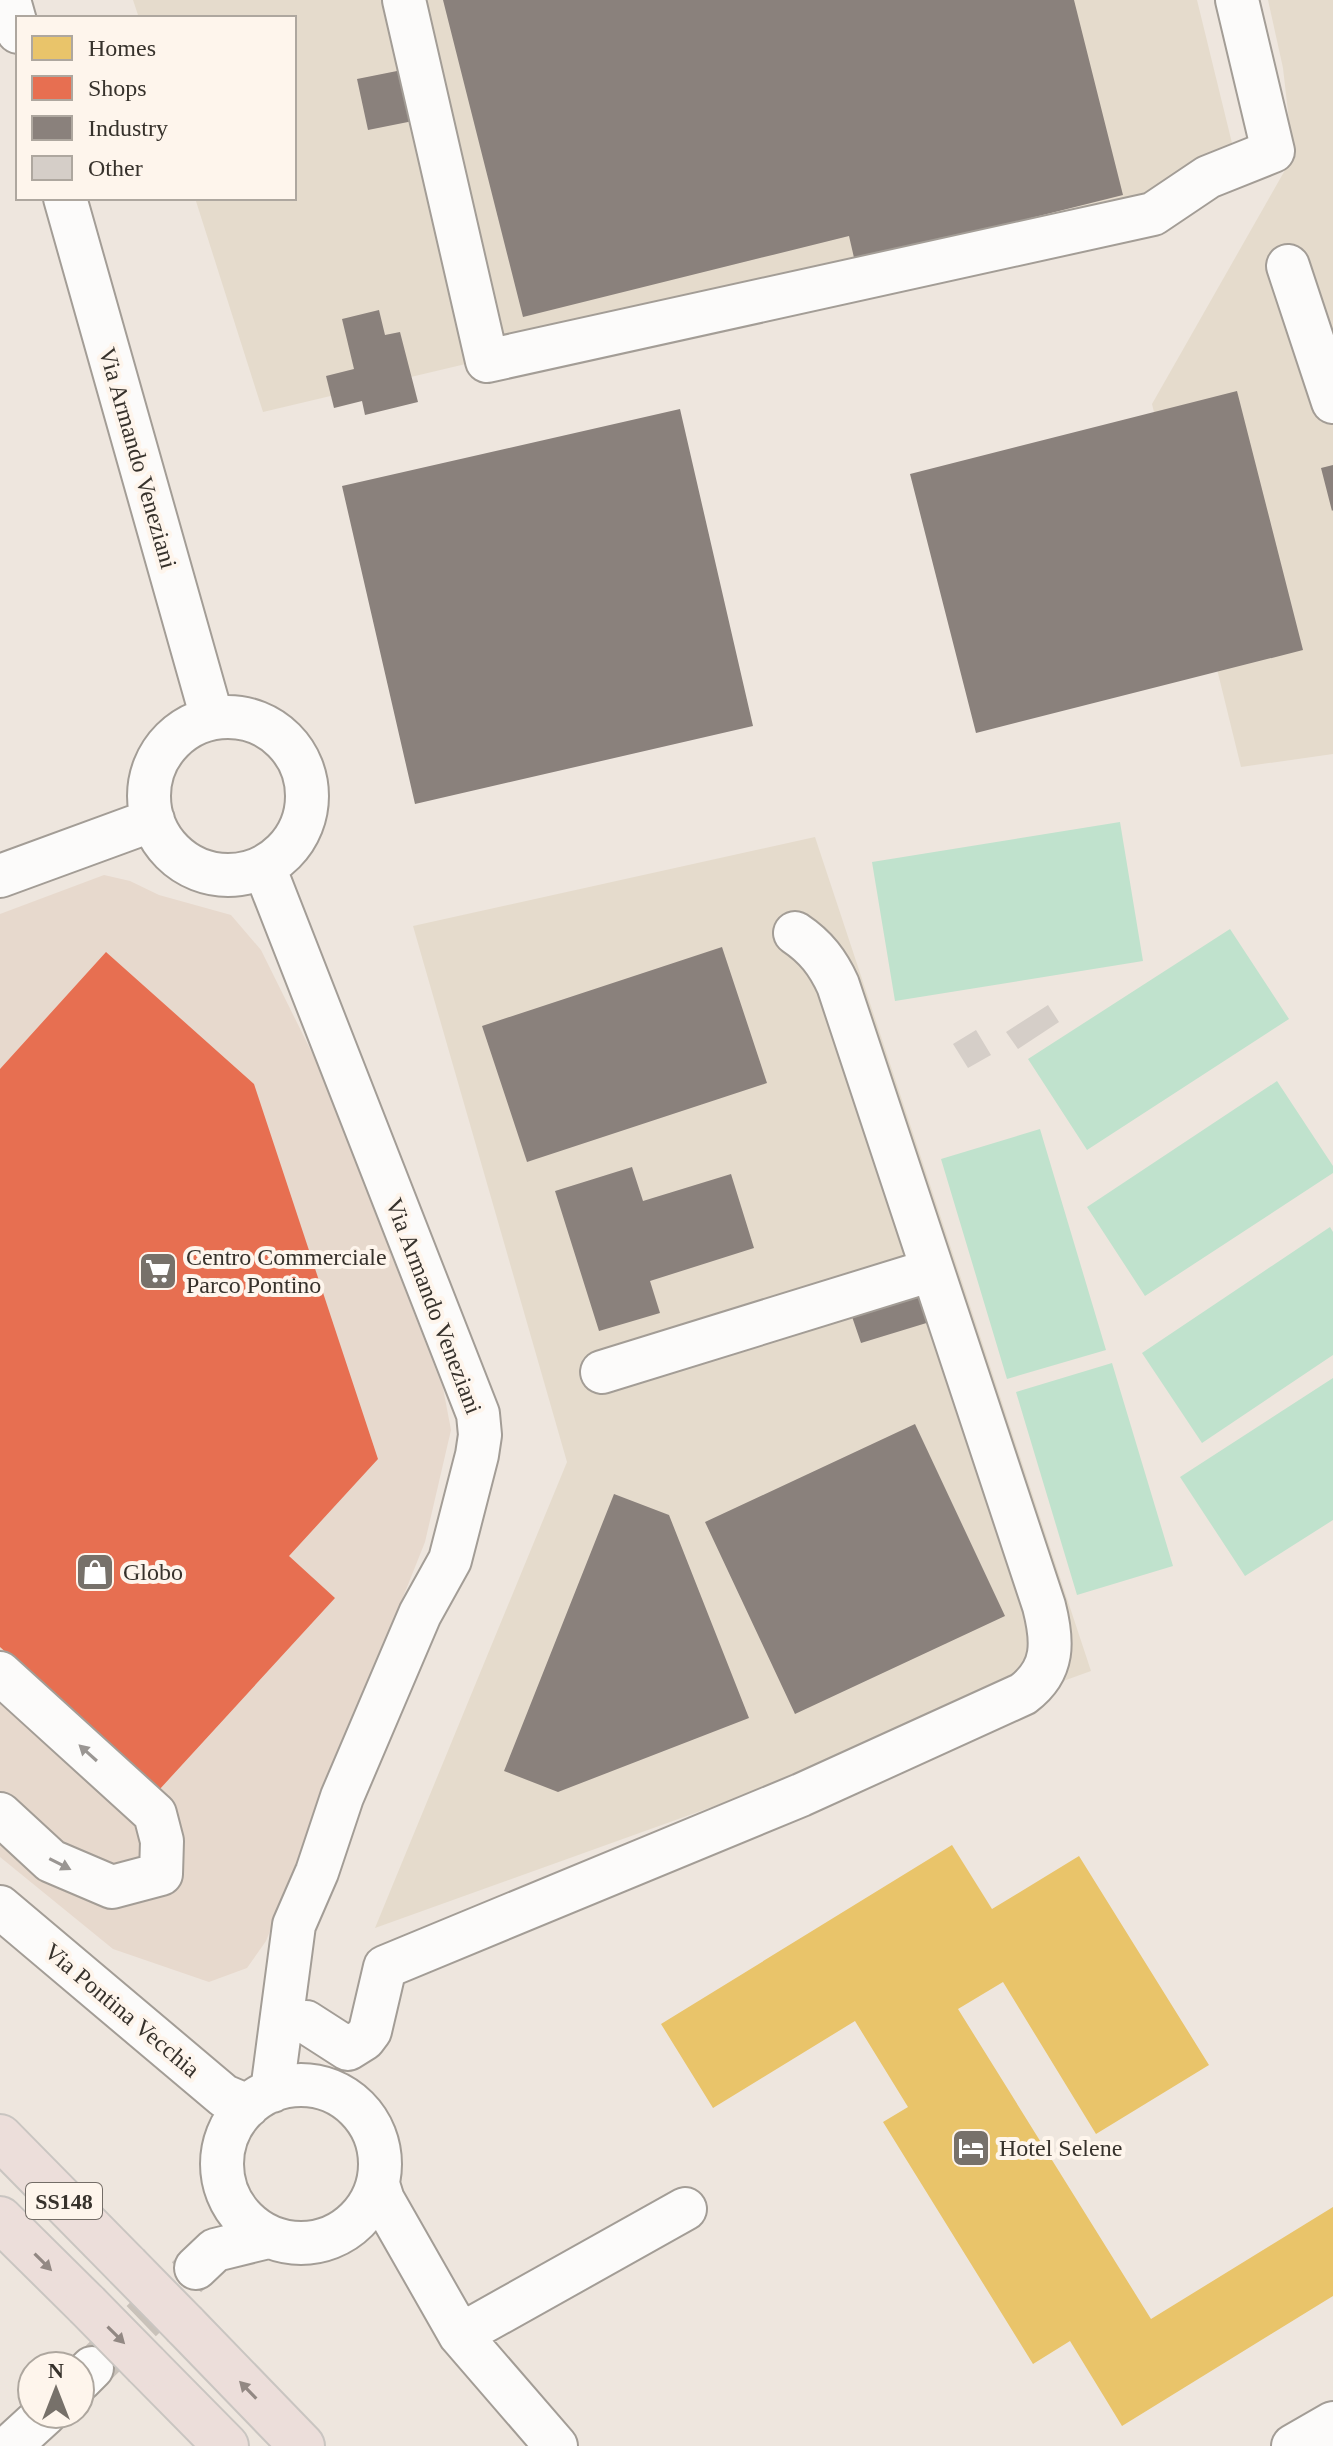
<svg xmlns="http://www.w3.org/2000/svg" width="1333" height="2446" font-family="Georgia,serif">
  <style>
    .commercial { fill: #e7d9cd }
    .industrial { fill: #e5dbcc }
    .green { fill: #c0e2cd }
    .homes { fill: #e9c46a }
    .shops { fill: #e76f51 }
    .industry { fill: #8a817c }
    .building { fill: #d5cec8 }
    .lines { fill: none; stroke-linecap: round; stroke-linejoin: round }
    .minor-tunnel { stroke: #c9c2ba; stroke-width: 42; stroke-dasharray: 42 21; stroke-linecap: butt }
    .minor-casing { stroke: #a39d96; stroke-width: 46 }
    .highway-casing { stroke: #c9c5c1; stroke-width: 48 }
    .minor { stroke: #fcfbfa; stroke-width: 42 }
    .highway { stroke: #ecdeda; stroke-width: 44 }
    .highway-bridge-casing { stroke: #c9c5c1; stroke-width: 48; stroke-linecap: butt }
    .highway-bridge { stroke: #ecdeda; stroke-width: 44 }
    .oneway { fill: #9a9693 }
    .oneway2 { fill: #928883 }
    .labels { text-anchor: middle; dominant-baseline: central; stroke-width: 8; stroke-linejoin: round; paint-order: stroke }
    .shield { fill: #fef5ec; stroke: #736c66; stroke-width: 2 }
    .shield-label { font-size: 22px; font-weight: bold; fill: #37322c }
    .street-label { font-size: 24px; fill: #37322c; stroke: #fef5ec }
    .poi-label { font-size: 24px; fill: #37322c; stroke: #fef5ec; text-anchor: start }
  </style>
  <rect width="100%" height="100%" fill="#eee6de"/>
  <!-- commercial -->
  <path class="commercial" d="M104 875 130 881 159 895 231 915 261 950 317 1063 443 1388 451 1430 425 1542 266 1941 247 1968 209 1982 113 1949 0 1857V914Z"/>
  <!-- industrial -->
  <path class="industrial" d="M133 0H1197L1241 180 263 412 195 198H294V18H139Z
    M1268 0H1333V754L1241 767 1152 404 1293 156 1283 68Z
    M815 837 1091 1671 375 1928 567 1462 413 926Z"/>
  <!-- green -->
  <path class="green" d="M1120 822 1143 961 895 1001 872 862Z
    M1230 929 1289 1019 1087 1150 1028 1059Z
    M1277 1081 1333 1166V1173L1145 1296 1087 1207Z
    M1040 1129 1106 1350 1007 1379 941 1159Z
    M1330 1227 1333 1232V1355L1202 1443 1142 1353Z
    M1112 1363 1173 1566 1077 1595 1016 1392Z
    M1333 1378V1520L1245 1576 1180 1477Z"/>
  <!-- homes -->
  <path class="homes" d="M952 1845 992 1909 1079 1856 1209 2065 1096 2134 1003 1982 958 2009 1151 2319 1333 2207V2296L1122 2426 1070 2341 1033 2364 883 2122 908 2107 855 2021 713 2108 661 2024Z"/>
  <!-- shops -->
  <path class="shops" d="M106 952 254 1084 378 1459 289 1556 335 1598 159 1790 0 1647V1069Z"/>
  <!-- industry -->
  <path class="industry" d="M443 0H1074L1123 195 855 262 849 236 523 317Z
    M402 70 413 121 368 130 357 79Z
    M379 310 385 335 400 332 418 402 365 415 362 401 334 408 326 376 354 369 342 319Z
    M1237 391 1303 650 976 733 910 474Z
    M680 409 753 726 415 804 342 486Z
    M1333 465V510L1332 511 1321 468Z
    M722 947 767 1083 527 1162 482 1026Z
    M632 1167 643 1201 731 1174 754 1248 650 1281 660 1313 599 1331 555 1191Z
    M921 1282 933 1321 861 1343 848 1305Z
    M915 1424 1005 1616 795 1714 705 1522Z
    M614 1494 669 1515 749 1718 558 1792 504 1771Z"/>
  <!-- building -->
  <path class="building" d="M1048 1005 1059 1022 1018 1049 1006 1032Z
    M976 1030 991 1055 968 1068 953 1044Z"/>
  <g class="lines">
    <!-- minor-tunnel -->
    <path class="minor-tunnel" d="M96 2365 196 2268"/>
    <!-- minor casing -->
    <g class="minor-casing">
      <path id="minor" d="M9 0 18 32
        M404 0 487 361 1153 214 1208 177 1273 151 1237 0
        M65 198 212 718
        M1288 266 1333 402
        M149 796a79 79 0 1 1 158 0a79 79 0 1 1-158 0Z
        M264 867 478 1414 480 1435 477 1455 450 1560 420 1614 342 1797 317 1872 294 1925 272 2091
        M0 876 153 820
        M602 1372 932 1270
        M0 1673 155 1814 162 1841 161 1874 112 1887 51 1861 0 1814
        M0 1907 224 2096 248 2106
        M306 2022 348 2049 364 2039 370 2031 385 1967 801 1795 1023 1694C1055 1670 1053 1641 1044 1606L838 985C828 963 816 947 795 933
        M222 2164a79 79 0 1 1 158 0a79 79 0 1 1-158 0Z
        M378 2184 383 2200 460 2335 556 2446
        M196 2268 215 2250 268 2237
        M460 2335 685 2209
        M80 2380 92 2368
        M10 2446 45 2414
        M1293 2446 1333 2423"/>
    </g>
    <!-- highway casing -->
    <g class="highway-casing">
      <path id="highway" d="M0 2137 127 2266
        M0 2219 87 2305
        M185 2325 302 2446
        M146 2365 226 2446"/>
    </g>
    <!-- minor -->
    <use href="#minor" class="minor"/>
    <!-- highway -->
    <use href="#highway" class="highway"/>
    <!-- highway-bridge casing -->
    <g class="highway-bridge-casing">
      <path id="highway-bridge" d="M127 2266 185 2325
        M87 2305 146 2365"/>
    </g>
    <!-- highway-bridge -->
    <use href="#highway-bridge" class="highway-bridge"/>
  </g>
  <!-- one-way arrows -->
  <defs><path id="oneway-solid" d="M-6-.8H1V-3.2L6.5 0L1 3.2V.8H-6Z" transform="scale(2)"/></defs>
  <g class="oneway">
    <use href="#oneway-solid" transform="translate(88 1753) rotate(-138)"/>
    <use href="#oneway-solid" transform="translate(60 1864) rotate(27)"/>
  </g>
  <g class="oneway2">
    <use href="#oneway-solid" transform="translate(43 2262) rotate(45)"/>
    <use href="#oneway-solid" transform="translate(116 2335) rotate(45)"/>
    <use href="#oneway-solid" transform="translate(248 2390) rotate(-134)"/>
  </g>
  <!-- icons -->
  <defs>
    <g id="supermarket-square" transform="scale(2)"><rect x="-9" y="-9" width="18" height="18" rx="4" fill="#77716a" stroke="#fef5ec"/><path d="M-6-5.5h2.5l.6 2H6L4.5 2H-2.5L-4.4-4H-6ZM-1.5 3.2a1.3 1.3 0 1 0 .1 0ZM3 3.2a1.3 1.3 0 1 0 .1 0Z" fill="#fff"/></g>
    <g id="shop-square" transform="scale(2)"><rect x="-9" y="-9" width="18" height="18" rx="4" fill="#77716a" stroke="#fef5ec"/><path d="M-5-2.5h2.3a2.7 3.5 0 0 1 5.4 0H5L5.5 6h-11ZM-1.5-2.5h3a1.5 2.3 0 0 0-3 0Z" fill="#fff"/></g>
    <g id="hotel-square" transform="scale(2)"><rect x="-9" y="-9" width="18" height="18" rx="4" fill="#77716a" stroke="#fef5ec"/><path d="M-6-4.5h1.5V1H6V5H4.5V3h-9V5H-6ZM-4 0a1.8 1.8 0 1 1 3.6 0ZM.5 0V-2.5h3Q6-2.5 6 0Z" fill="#fff"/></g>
  </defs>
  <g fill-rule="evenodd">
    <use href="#supermarket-square" x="158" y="1271"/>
    <use href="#shop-square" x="95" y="1572"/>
    <use href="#hotel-square" x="971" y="2148"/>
  </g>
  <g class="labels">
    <!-- shield labels -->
    <rect class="shield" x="26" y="2183" width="76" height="36" rx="6"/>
    <g class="shield-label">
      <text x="64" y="2201">SS148</text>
    </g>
    <!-- street labels -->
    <g class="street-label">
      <text transform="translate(138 458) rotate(74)">Via Armando Veneziani</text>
      <text transform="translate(434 1306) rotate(69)">Via Armando Veneziani</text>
      <text transform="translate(122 2010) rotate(40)">Via Pontina Vecchia</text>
    </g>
    <!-- poi labels -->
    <g class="poi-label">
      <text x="186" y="1257">Centro Commerciale<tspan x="186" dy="28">Parco Pontino</tspan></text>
      <text x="123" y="1572">Globo</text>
      <text x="999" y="2148">Hotel Selene</text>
    </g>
  </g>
  <!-- legend -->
  <rect x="16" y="16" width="280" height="184" fill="#fef5ec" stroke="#aea79f" stroke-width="2"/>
  <rect x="32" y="36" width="40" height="24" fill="#e9c46a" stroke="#aea79f" stroke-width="2"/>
  <text x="88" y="56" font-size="24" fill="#37322c">Homes</text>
  <rect x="32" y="76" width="40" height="24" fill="#e76f51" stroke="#aea79f" stroke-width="2"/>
  <text x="88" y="96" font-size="24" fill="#37322c">Shops</text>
  <rect x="32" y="116" width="40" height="24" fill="#8a817c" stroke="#aea79f" stroke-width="2"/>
  <text x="88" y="136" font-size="24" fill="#37322c">Industry</text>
  <rect x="32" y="156" width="40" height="24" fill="#d5cec8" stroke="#aea79f" stroke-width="2"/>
  <text x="88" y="176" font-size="24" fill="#37322c">Other</text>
  <!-- north arrow -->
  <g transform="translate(56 2390)"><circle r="38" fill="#fef5ec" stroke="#aea79f" stroke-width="2"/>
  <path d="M0-6L14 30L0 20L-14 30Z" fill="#77716a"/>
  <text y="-12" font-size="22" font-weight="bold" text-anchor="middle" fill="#37322c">N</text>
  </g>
</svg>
